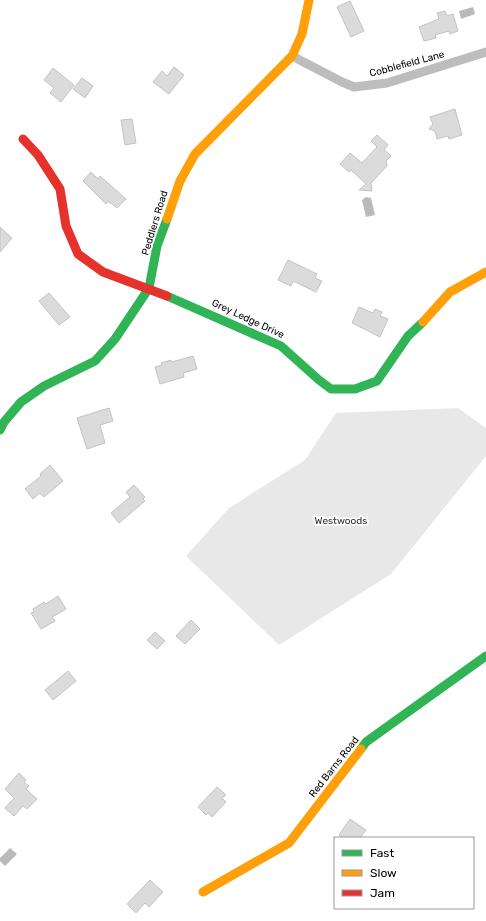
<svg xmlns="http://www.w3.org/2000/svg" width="486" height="921" font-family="Rubik,sans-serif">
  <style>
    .green { fill: #e8e8e8 }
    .water { fill: #bababa }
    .building { fill: #dbdbdb; stroke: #c3c3c3 }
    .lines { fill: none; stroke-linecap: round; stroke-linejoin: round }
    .street { stroke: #bdbdbd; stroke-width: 9 }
    .fast { stroke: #30b455; stroke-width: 9 }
    .slow { stroke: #ff9f0a; stroke-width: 9 }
    .jam { stroke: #e5322d; stroke-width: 9 }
    .labels { text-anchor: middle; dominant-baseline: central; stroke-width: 3.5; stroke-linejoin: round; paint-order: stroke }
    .street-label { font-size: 10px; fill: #000; stroke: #fff }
    .park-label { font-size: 10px; fill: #2c2c2c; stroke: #fff }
  </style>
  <rect width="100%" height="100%" fill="#fff"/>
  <!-- green -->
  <path class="green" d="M458 408 486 428V456L391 574 279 645 186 556 229 508 305 460 336 413Z"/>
  <!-- water -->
  <path class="water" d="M473 7 475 14 461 19 459 11Z
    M366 197 371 198 375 215 366 217 362 200Z
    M10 848 17 854 5 866 0 861V858Z"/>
  <!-- building -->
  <path class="building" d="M350 1 364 31 351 37 337 7Z
    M445 11 447 16 453 14 458 31 450 34 449 31 435 35 436 38 424 41 419 27 439 19 437 13Z
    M174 67 184 75 169 94 153 82 162 71 167 76Z
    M53 68 74 85 61 102 50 93 54 88 44 80Z
    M82 78 93 86 85 98 73 89Z
    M455 109 462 135 449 139 448 136 437 139 435 131 429 129 433 124 430 117Z
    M132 119 136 143 125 145 121 120Z
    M377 135 388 145 384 150 391 156 386 161 387 166 371 183 372 191 359 190 366 184 351 170 349 172 340 164 350 153 362 163 377 147 371 141Z
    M91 172 98 179 100 176 126 199 117 208 108 201 106 204 83 181Z
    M0 227 12 238 0 252Z
    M288 260 317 274 315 278 322 281 316 292 293 281 291 286 278 280Z
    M49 293 70 317 59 325 39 301Z
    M359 307 373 313 375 309 382 312 380 316 388 319 380 337 352 323Z
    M193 356 197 369 183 373 184 377 160 384 155 367 162 365 161 363 171 360 172 362Z
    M109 408 113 421 100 425 105 443 87 449 77 418Z
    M50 465 63 481 44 497 40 493 33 499 25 489 41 476 40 474Z
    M134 485 145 497 143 499 145 501 119 523 111 513 130 497 126 492Z
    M58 596 66 609 52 617 55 621 41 629 31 613 34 612 33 609 44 602 46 604Z
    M191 620 200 629 185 644 176 636Z
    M155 632 165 641 157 649 147 640Z
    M68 671 76 681 53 700 45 690Z
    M19 773 26 780 24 782 29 786 26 789 37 799 27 809 23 806 14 816 5 808 14 798 5 789Z
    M217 787 226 795 222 798 226 802 212 817 208 813 206 815 198 807Z
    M350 819 366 830 360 838H343L339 835Z
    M150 880 163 892 149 907 145 903 136 913 127 904Z"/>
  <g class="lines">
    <!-- street -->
    <path class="street" d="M292 56 342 82 354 87 387 83 486 52"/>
    <!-- fast -->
    <path class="fast" d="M167 296 281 346 319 380 331 389H355L377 381 408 336 423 322
      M0 430 4 422 21 402 44 386 95 361 115 339 149 288 157 246 167 219
      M361 749 366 742 486 656"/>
    <!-- slow -->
    <path class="slow" d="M167 219 180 181 195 154 292 56 302 34 309 0
      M423 322 450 292 486 272
      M203 892 289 843 361 749"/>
    <!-- jam -->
    <path class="jam" d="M23 139 38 155 60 189 66 226 78 254 103 272 167 296"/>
  </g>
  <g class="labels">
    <!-- street labels -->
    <g class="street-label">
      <text transform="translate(407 64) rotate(-15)">Cobblefield Lane</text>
      <text transform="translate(155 223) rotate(-73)">Peddlers Road</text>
      <text transform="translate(248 319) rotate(25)">Grey Ledge Drive</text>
      <text transform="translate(334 767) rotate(-52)">Red Barns Road</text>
    </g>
    <!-- park labels -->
    <g class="park-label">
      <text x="341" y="521">Westwoods</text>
    </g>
  </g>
  <!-- legend -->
  <rect x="334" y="837" width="140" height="72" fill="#ffffff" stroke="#999999"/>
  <rect x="342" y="850" width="20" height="6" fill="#30b455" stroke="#999999"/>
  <text x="370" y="857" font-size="12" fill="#000000">Fast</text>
  <rect x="342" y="870" width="20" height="6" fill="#ff9f0a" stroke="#999999"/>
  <text x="370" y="877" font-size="12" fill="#000000">Slow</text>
  <rect x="342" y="890" width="20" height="6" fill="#e5322d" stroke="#999999"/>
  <text x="370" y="897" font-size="12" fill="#000000">Jam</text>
</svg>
